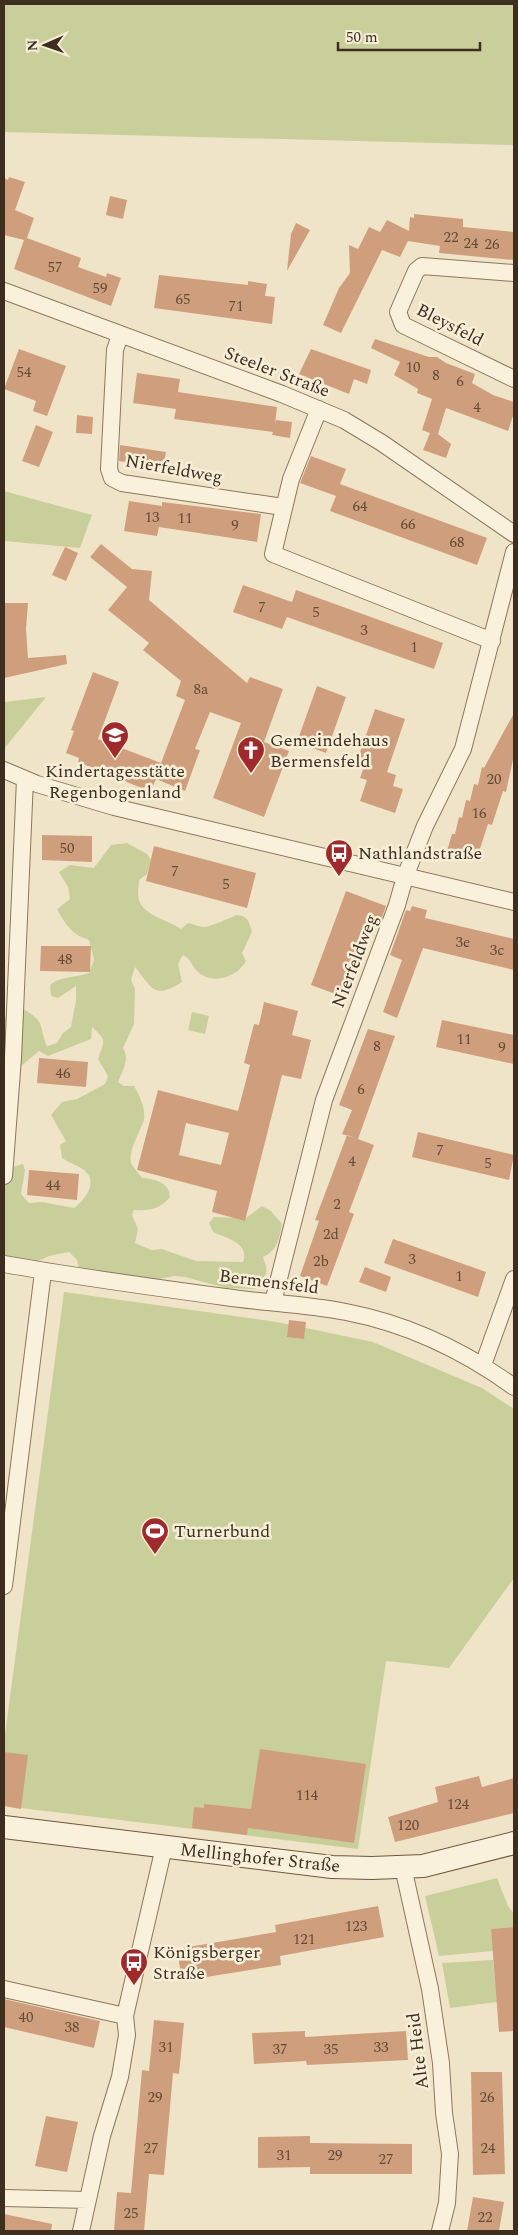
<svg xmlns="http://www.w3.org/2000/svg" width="518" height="2235" font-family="Spectral,serif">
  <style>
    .green { fill: #c9cf9b }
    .building { fill: #cf9f7d; fill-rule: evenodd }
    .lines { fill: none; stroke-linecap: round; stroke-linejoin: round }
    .minor-casing { stroke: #8d765c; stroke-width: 18 }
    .secondary-casing { stroke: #6f573f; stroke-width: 24 }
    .minor { stroke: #faf1dc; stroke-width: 16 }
    .secondary { stroke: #faf1dc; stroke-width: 22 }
    .labels { text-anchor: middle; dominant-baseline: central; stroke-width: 5; stroke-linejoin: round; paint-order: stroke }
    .number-label { font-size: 15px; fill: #624a37 }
    .street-label { font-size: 18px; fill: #3d2e20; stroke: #f7eed8 }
    .poi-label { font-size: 18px; fill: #3d2e20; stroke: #f7eed8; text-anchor: start }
  </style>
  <rect width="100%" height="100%" fill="#f0e4c8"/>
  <!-- green -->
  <path class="green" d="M4 4H514V145L4 132Z
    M4 491 92 515 80 548 4 541Z
    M46 697 4 749V702Z
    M127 843 147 854 151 860 147 874 139 880C139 886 137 895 139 900 143 915 170 921 181 929L188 923C193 924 200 927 204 927 209 927 231 918 236 915 248 916 249 921 252 932L242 953 246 961C237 978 210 986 196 970 190 963 191 959 183 955L178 964 182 982C154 1000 152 988 135 967L131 980 135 989 134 1024 123 1048C130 1059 123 1070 118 1082L124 1086H134C139 1094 146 1109 144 1120 141 1130 126 1154 132 1165 135 1169 139 1174 142 1178 155 1179 169 1182 170 1197 160 1209 149 1211 134 1210L132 1215 138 1229 135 1243 151 1250 162 1249 196 1261 243 1262C250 1243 226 1238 213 1232L209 1223 214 1217 246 1218 262 1206 271 1211 282 1224C279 1239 278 1250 263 1257 270 1276 266 1273 256 1289L226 1288 185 1277 174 1276 153 1280 79 1269 77 1260 69 1252 49 1256 34 1263 4 1261V1169L23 1164 25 1170 21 1194 29 1203 42 1202 74 1208C85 1200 99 1182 84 1170 77 1165 69 1163 62 1158L60 1145 66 1141 51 1115 62 1102 77 1099 105 1084 108 1076 98 1059C104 1040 108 1042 92 1027L91 1039 48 1056 39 1051 20 1067 19 1041 23 1034 19 1027 4 1045V1017L6 1018 23 1009C46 1022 38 1024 47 1046L57 1043 63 1033 71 1027 76 1000V986L58 998 51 996 50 985C60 976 76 978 89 973L94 960 89 940C72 935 65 924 57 909L70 899 68 887 59 872 70 865 94 868 111 845Z
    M192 1012 209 1016 205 1034 188 1030Z
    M64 1292 277 1322 373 1342 482 1388 514 1409V1578L449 1668 386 1661 358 1849 4 1806V1742Z
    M497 1878 508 1906 514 1914V1927L491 1929 493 1951 439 1956 425 1896Z
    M493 1960 497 2002 450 2008 442 1963Z"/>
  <!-- building -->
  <path class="building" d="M9 177 25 182 15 210 34 218 27 238 81 258 78 267 106 277 107 273 121 278 111 306 14 269 24 240 4 235V178L8 180Z
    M110 196 127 200 123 219 106 215Z
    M414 214 463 219V227L514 232V260L439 253 440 246 408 241 400 257 382 250 341 333 323 325 339 288 350 273 349 245 358 249 369 227 380 232 387 220 409 231 410 217 414 218Z
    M296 223 310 230 287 271 291 234Z
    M159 275 248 285V281L267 284 265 296 275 297 272 324 154 308Z
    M375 339 429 357H437L446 363 475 374 472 383 493 395 514 402V413L508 431 446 408 438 434 451 444 446 458 423 450 430 433 422 430 432 399 417 393 418 389 394 375 400 362 371 348Z
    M19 349 66 366 47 416 33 411 36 401 4 389Z
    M311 349 371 370 367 384 354 379 349 394 299 374Z
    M137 373 180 379 178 392 277 407 275 424 276 420 292 422 290 438 272 435 273 432 174 419 176 409 133 403Z
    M77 415 93 417 92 434 76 433Z
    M36 425 53 432 39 467 22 461Z
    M120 445 166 452 163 467 119 461Z
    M311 456 346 469 336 494 340 484 487 538 477 565 330 511 336 496 300 483Z
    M129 501 162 506V502L261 514 257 542 159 527 157 536 124 531Z
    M101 544 132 569 152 571 149 600 247 683 250 677 283 689 264 742 289 751 264 817 213 798 241 723 210 712 195 749 200 750 185 791 156 779 153 786 146 783 144 789 78 762 79 758 66 753 74 731 71 730 93 672 119 682 98 739 161 763 185 700 176 696 181 681 143 650 149 643 108 610 127 587 90 557Z
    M65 547 78 553 66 581 52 575Z
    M243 585 292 602 296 590 443 643 434 669 287 617 282 629 233 612Z
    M4 603H28L26 629 28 658 66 655 67 664 4 678Z
    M317 686 346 697 326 753 297 742Z
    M375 709 405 719 387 772 396 775 393 786 403 789 395 813 360 801 367 780 360 778 364 767 356 764Z
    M514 713V755L506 792 503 791 492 825 488 824 477 858 447 851 452 834H455L459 817 462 818 466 800 470 801 474 784 478 785 482 767 484 768Z
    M42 835 92 836V862L42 860Z
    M154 846 256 873 247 908 146 881Z
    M346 891 386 906 381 920 371 918 341 996 311 985Z
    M412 906 427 910 425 918 514 939V970L423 948 397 1018 383 1012 402 960 390 955 406 910 410 911Z
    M41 946H91L90 972 40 971Z
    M264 1002 298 1011 292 1035 311 1040 301 1079 282 1075 245 1221 212 1212 217 1191 137 1170 158 1090 238 1111 250 1065 244 1063 254 1024 259 1025ZM186 1123 229 1133 221 1165 179 1155Z
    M442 1020 514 1035V1064L436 1047Z
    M368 1029 395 1036 358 1139 342 1134 352 1110 339 1105Z
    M39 1058 88 1062 86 1087 37 1083Z
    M418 1132 514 1155 509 1180 412 1157Z
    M347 1135 374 1145 349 1212 354 1214 327 1286 300 1276 319 1221 315 1220Z
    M29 1170 79 1174 77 1200 27 1195Z
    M393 1239 486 1272 478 1297 384 1263Z
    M365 1267 391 1277 386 1292 359 1282Z
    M289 1320 306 1322 304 1339 287 1337Z
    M260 1749 366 1764 354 1843 248 1828 247 1835 192 1828 194 1807 204 1808V1804L251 1809Z
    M4 1752 28 1755 21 1809 4 1806Z
    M479 1776 482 1787 514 1778V1813L395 1842 388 1817 438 1802 435 1787Z
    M378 1906 384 1937 280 1956 281 1965 182 1981 177 1949 276 1932 275 1925Z
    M514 1927V2031L499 2032 491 1929Z
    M4 1999 100 2021 94 2048 4 2027Z
    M154 2020 184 2023 179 2074 173 2073 164 2175 149 2174 144 2231H114L117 2192 131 2193 142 2070 149 2071Z
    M305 2031V2037L406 2031 408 2060 307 2065 306 2061 254 2064 252 2033Z
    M471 2072H502L505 2174 473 2175Z
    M46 2116 78 2122 67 2172 35 2166Z
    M310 2136V2143L412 2144V2174H310V2167L258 2168V2137Z
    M473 2197 504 2202 499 2231H467Z
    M4 2214 52 2224 51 2231H4Z"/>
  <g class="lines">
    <!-- minor casing -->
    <g class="minor-casing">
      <path id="minor" d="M514 273 422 266 416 271 398 312 403 325 514 379
        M4 291 282 394 344 420 382 443 514 534
        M120 335 115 350 109 469 112 478 122 483 283 507
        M319 409 291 479 273 554 492 641
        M4 770 37 784 114 807 514 902
        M4 1176 13 1058 25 779
        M4 1264C77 1277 151 1287 225 1297 265 1303 306 1304 346 1312 408 1324 463 1350 514 1387
        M273 1302 324 1100 397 905 405 877 425 826 463 749 514 552
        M483 1365 514 1279
        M4 1586 43 1272
        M403 1867 430 1989 441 2063 444 2113 450 2154 447 2203 440 2231
        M4 1989 125 2016
        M4 2198 88 2200
        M81 2231 102 2136 120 2077 127 2035 125 2016 164 1847"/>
    </g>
    <!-- secondary casing -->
    <g class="secondary-casing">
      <path id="secondary" d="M4 1827 332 1867 372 1868 423 1866 514 1843"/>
    </g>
    <!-- minor -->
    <use href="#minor" class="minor"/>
    <!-- secondary -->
    <use href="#secondary" class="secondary"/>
  </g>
  <!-- icons -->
  <defs>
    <g id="school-pin" transform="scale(1.4375)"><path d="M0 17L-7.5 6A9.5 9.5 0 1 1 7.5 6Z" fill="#9e2a2b" stroke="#f7eed8"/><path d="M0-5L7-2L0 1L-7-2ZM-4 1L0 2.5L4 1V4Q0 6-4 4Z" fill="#fff"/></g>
    <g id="church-pin" transform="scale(1.4375)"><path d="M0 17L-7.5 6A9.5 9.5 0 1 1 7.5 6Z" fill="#9e2a2b" stroke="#f7eed8"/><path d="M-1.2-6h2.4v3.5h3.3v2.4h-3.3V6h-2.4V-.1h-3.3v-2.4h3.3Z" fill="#fff"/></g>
    <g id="bus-pin" transform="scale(1.4375)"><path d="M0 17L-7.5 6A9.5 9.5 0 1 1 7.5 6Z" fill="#9e2a2b" stroke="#f7eed8"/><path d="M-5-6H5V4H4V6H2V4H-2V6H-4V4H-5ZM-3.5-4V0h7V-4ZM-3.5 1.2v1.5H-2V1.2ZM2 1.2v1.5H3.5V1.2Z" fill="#fff"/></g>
    <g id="stadium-pin" transform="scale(1.4375)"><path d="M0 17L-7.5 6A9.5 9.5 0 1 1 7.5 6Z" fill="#9e2a2b" stroke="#f7eed8"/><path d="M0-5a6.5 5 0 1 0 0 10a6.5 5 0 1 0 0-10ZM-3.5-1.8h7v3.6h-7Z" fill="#fff"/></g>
  </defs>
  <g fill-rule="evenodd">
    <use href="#school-pin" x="115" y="735"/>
    <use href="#church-pin" x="251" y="750"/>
    <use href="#bus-pin" x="339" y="853"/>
    <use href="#stadium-pin" x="155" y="1531"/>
    <use href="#bus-pin" x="134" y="1962"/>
  </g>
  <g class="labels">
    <!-- number labels -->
    <g class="number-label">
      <text x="451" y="237">22</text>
      <text x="471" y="243">24</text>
      <text x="492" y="244">26</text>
      <text x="55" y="267">57</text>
      <text x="100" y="288">59</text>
      <text x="183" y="299">65</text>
      <text x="236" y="306">71</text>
      <text x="413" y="367">10</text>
      <text x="24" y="372">54</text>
      <text x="436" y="375">8</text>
      <text x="460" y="381">6</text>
      <text x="477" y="407">4</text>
      <text x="360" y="506">64</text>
      <text x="152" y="517">13</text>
      <text x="185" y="518">11</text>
      <text x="408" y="524">66</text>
      <text x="235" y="525">9</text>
      <text x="457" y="542">68</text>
      <text x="262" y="607">7</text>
      <text x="316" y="612">5</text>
      <text x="364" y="630">3</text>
      <text x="414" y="647">1</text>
      <text x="201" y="689">8a</text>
      <text x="494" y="779">20</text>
      <text x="479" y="813">16</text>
      <text x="67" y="848">50</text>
      <text x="175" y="871">7</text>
      <text x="226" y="884">5</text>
      <text x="463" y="942">3e</text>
      <text x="497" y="950">3c</text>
      <text x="65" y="959">48</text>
      <text x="464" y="1039">11</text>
      <text x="377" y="1046">8</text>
      <text x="502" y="1047">9</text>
      <text x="63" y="1073">46</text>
      <text x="361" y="1089">6</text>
      <text x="440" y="1150">7</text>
      <text x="352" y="1161">4</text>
      <text x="488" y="1163">5</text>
      <text x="53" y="1185">44</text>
      <text x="337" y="1204">2</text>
      <text x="331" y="1234">2d</text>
      <text x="412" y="1259">3</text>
      <text x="321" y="1261">2b</text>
      <text x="459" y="1276">1</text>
      <text x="307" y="1795">114</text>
      <text x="458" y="1804">124</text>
      <text x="408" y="1825">120</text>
      <text x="356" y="1926">123</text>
      <text x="304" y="1939">121</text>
      <text x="26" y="2017">40</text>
      <text x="72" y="2027">38</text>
      <text x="166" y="2047">31</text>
      <text x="381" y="2047">33</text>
      <text x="280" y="2049">37</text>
      <text x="331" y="2049">35</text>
      <text x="155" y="2097">29</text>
      <text x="487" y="2097">26</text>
      <text x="151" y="2148">27</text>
      <text x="488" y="2148">24</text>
      <text x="284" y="2155">31</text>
      <text x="335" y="2155">29</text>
      <text x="386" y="2159">27</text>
      <text x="131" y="2213">25</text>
      <text x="485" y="2217">22</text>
    </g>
    <!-- street labels -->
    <g class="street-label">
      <text transform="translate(450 325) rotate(27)">Bleysfeld</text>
      <text transform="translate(277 372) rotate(21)">Steeler Straße</text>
      <text transform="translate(174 469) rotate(10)">Nierfeldweg</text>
      <text transform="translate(355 961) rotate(-69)">Nierfeldweg</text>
      <text transform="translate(269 1282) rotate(7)">Bermensfeld</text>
      <text transform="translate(260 1858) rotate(6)">Mellinghofer Straße</text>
      <text transform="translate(418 2051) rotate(-97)">Alte Heid</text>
    </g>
    <!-- poi labels -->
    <g class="poi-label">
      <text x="270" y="740">Gemeindehaus<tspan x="270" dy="21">Bermensfeld</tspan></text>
      <text x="115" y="771" text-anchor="middle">Kindertagesstätte<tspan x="115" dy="21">Regenbogenland</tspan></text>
      <text x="358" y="853">Nathlandstraße</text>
      <text x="174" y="1531">Turnerbund</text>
      <text x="153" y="1952">Königsberger<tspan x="153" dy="21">Straße</tspan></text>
    </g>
  </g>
  <!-- border -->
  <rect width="518" height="2235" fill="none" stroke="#3d2e20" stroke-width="10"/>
  <!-- north arrow -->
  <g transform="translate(45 45) rotate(268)" stroke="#f7eed8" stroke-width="4" paint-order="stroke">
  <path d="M0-4L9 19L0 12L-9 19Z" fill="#3d2e20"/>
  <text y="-8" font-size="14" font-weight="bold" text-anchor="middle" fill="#3d2e20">N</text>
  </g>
  <!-- scale -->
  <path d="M338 42v8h142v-8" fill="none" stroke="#3d2e20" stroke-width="2.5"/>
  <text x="346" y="42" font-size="15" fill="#3d2e20" stroke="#f7eed8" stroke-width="4" paint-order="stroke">50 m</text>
</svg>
